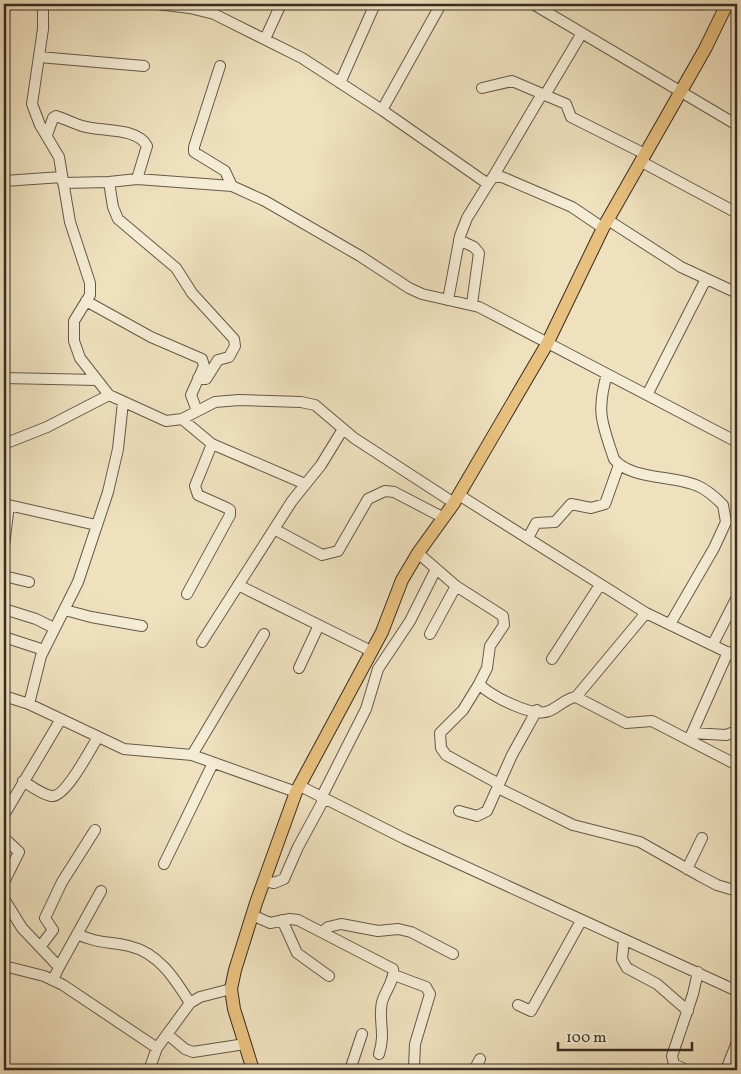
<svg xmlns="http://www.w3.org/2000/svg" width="741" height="1074" viewBox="0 0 741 1074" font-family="Vollkorn,serif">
	<rect width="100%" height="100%" fill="#efe1be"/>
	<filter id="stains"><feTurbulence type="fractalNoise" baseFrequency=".004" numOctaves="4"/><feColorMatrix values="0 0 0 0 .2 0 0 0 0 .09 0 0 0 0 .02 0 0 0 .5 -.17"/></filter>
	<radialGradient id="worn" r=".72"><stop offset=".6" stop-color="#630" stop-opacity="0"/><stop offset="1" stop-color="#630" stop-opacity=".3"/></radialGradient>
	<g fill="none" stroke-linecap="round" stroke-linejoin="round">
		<g stroke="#655949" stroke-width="12">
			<path id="minor" d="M43 4V29L32 104 40 125 59 157 70 222 90 283V295L74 321V341L80 358 109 395
				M157 4 190 8 214 14 302 58 382 110 488 184 493 177H502L572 207 603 228
				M533 4 737 125
				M265 39 281 4
				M39 57 144 66
				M220 66 194 147V152L225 171 232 186
				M340 83 375 4
				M482 88 512 81 566 104 571 117 645 154
				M545 95 582 33
				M382 110 441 4
				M47 135 53 118 56 116C65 119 73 123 82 126 101 132 137 127 147 146L137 179
				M640 161 737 213
				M493 177 542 94
				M4 181 62 177
				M109 182 113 207 118 219 176 268 192 293 234 339 235 346 229 357 218 360 206 379 198 378
				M63 183 109 182 137 179 232 186 265 201 360 256 409 288 422 294 479 307 737 442
				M608 220 681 267 737 293
				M459 240 474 247 479 253 472 304
				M448 300 460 236 467 218 488 184
				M86 301 151 337 202 359 204 366 191 395 197 411
				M607 374C596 412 602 423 614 459 630 480 675 475 698 486 708 490 716 498 723 505L726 522 714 548 670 624
				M4 378 97 380
				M647 395 706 279
				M182 419 212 444 305 484
				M4 444 47 427 109 395 166 421 182 419 215 402 239 400 301 402 315 405 354 438 454 503
				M459 495 646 613 737 657
				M4 504 96 525
				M274 529 322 555 338 551 368 499 385 491 394 492 444 518
				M528 538 536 523 555 522 571 504 591 508 605 504 619 465
				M4 546 9 505
				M418 553 456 586 503 616 504 625 490 646 487 668 479 684C491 696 533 718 549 711 559 707 566 698 576 697L626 723 652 721 737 765
				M4 576 29 582
				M238 585 371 651
				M187 594 230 515V510L227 508 198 495 195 486 212 444
				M4 609 36 619 54 628
				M65 610 91 617 142 626
				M430 634 456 586
				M4 637 44 650
				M202 642 292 501 321 465 343 429
				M713 644 737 597
				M552 659 600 585
				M299 668 319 625
				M479 684 463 710 440 733 441 748 446 755 499 784
				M4 696 29 704 124 749 192 755 296 792
				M576 697 646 613
				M29 704 41 656 78 582 108 492 118 449 123 402
				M692 733 726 735 737 731
				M689 740 728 652
				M192 755 264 634
				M23 781C31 786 41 794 51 796 65 799 91 748 98 737
				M300 786 405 839 737 991
				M498 788 573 825 640 842 700 876 717 885 737 891
				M321 798 366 709 378 669 410 621 436 569
				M459 811 477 816 487 811 512 755 537 710
				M4 815 61 719
				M4 838 19 852 4 882
				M164 864 213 763
				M687 869 702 838
				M264 881 274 883 284 879 298 847 324 799
				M4 899 22 928 59 967 53 980
				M252 915 270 923 290 919 298 920 393 969C395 980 385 991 382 1002 378 1020 386 1033 379 1054
				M282 920 297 953 329 976
				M322 932 328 927 341 924 378 931 398 929 411 932 453 954
				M77 934C99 944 108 941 129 946 159 953 175 979 190 1003
				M624 940 622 959 627 968 657 984 688 1011
				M40 947 53 930 45 918 62 882 95 830
				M4 966 44 976 63 985 157 1048 190 1003 200 997 231 989
				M59 967 101 891
				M394 975 426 987 430 994 415 1044 414 1067 417 1070
				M518 1005 531 1011 581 921
				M167 1034 185 1049 193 1052 245 1044
				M149 1070 157 1048
				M350 1070 362 1034
				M474 1070 480 1059
				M686 1070 674 1064 672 1056 693 994 698 972
				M726 1070 737 1042"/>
		</g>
		<g stroke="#372c22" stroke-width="14">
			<path id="major" d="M253 1070 234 1009 231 989 235 970 256 903 296 792 382 632 402 580 418 553 454 503 547 344 603 228 705 49 727 4"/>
		</g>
		<use href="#minor" stroke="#f5ecd5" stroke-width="10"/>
		<use href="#major" stroke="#e8c07f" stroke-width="12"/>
	</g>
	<rect width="741" height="1074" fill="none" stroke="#efe1be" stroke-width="20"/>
	<rect x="5" y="5" width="731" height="1064" fill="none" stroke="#372c22" stroke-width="2.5"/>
	<rect x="10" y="10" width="721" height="1054" fill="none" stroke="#372c22"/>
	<path d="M558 1042v8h134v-8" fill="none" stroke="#372c22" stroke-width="2.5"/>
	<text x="566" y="1042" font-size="15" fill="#372c22" stroke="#f5ecd5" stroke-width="4" paint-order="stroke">100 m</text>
	<rect width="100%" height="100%" filter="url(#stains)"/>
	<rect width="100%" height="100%" fill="url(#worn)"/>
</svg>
